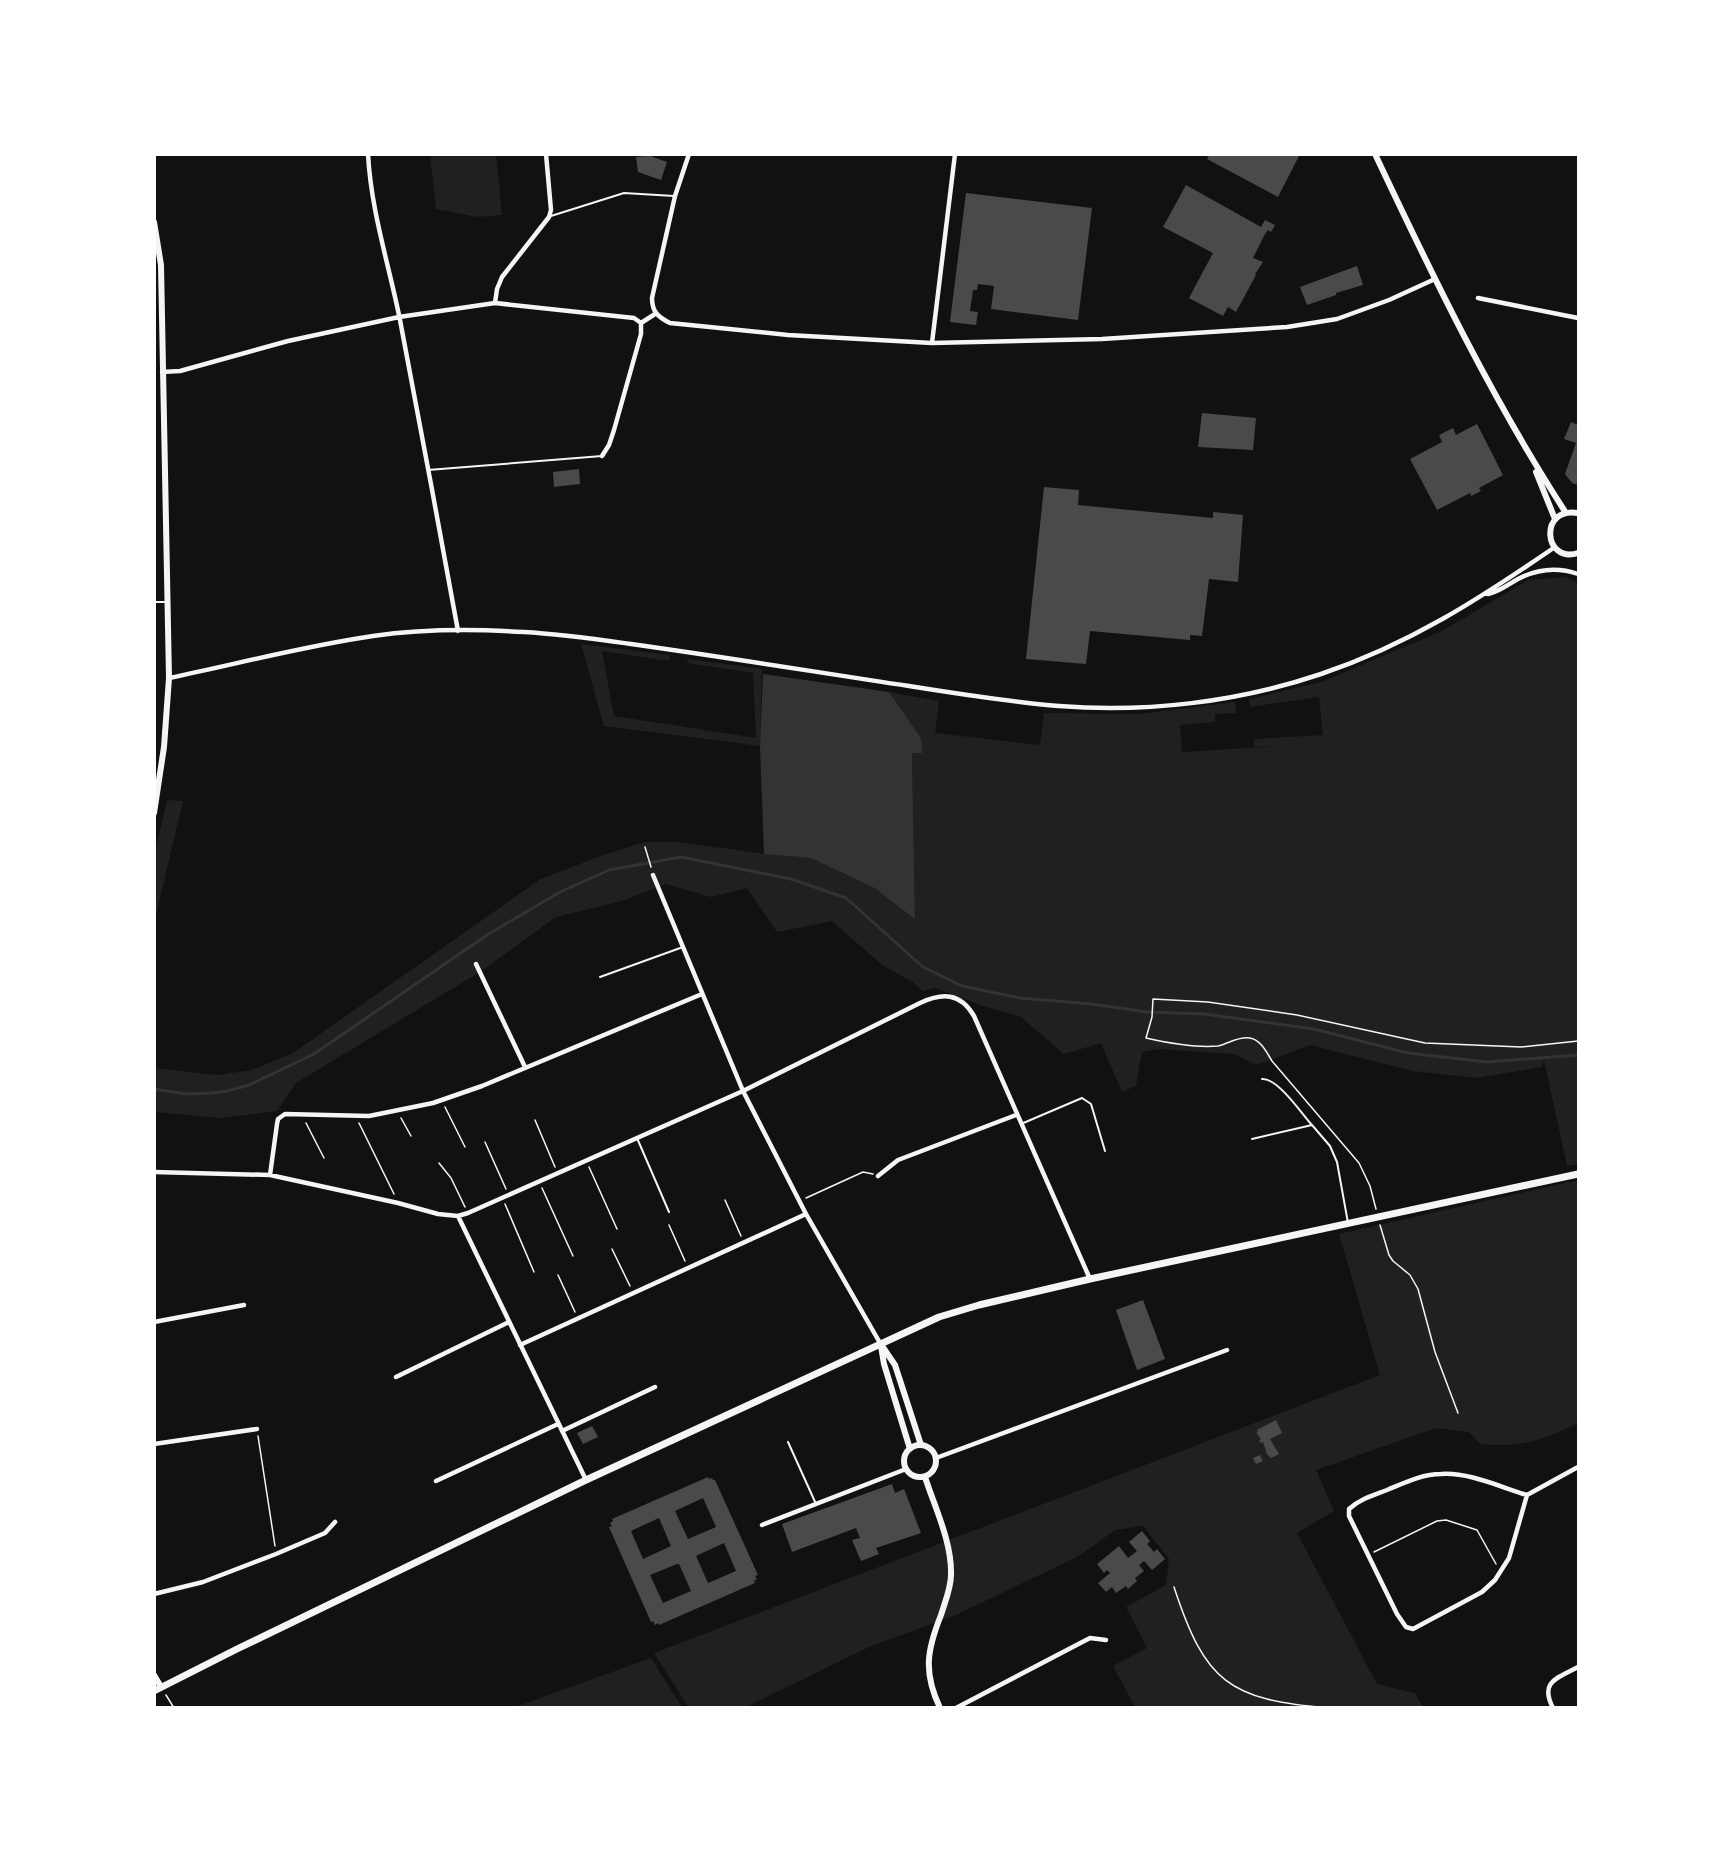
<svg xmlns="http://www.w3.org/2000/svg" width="1733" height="1862" viewBox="0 0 1733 1862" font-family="'Exo 2',sans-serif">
	<rect width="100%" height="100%" fill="#111"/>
	<path fill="#202020" d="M430 155H496L502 215 477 217 436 209Z
		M1565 577 1578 583V1164L1567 1166 1544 1060 1542 1067 1476 1078 1413 1071 1310 1045 1257 1065 1234 1054 1159 1049 1142 1052 1136 1086 1122 1092 1101 1043 1064 1054 1021 1017 986 1007 935 988 923 991 911 981 882 965 832 921 777 932 747 888 711 897 666 884 622 901 556 917 480 972 296 1083 277 1111 221 1118 155 1112 154 1068 217 1075 252 1070 293 1053 539 880 595 858 644 842H679L766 854 811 858 876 889 915 918 912 753 921 738 889 692 939 701 935 733 1040 745 1044 713 1139 714 1235 702 1236 713 1215 714V722L1180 725 1182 752 1282 746 1254 747V739L1323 735 1319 697 1250 707 1249 699 1321 682 1442 631 1528 580Z
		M581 644 670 655 669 661 602 651 614 716 756 738 753 673 687 663 688 659 762 669 760 746 604 726Z
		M167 800 183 801 155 919V853Z
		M1578 1180V1423C1541 1441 1522 1448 1480 1444L1469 1432 1436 1428 1316 1470 1334 1511 1297 1533 1377 1684 1415 1693 1423 1707H1135L1113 1666 1147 1648 1126 1607 1166 1585 1169 1559 1143 1526 1115 1530 1079 1556 958 1614 869 1647 746 1707H688L654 1653 1380 1375 1339 1234Z
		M651 1658 682 1707H515Z"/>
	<path fill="#333" d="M763 674 889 692 921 738 922 753H912L915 919 876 889 811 858 764 854 760 746Z"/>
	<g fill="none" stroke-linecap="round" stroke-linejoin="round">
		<path stroke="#333" stroke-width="3" d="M154 1089 186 1094 211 1093 227 1091 249 1085 314 1054 487 935 560 892 609 870 681 857 791 879 846 898 923 967 962 986 1020 998 1091 1004 1147 1012 1204 1014 1314 1029 1408 1053 1487 1062 1578 1055"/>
	</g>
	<path fill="#4a4a4a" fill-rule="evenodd" d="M1210 154H1300L1278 197 1207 159Z
		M650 156 667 162 661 180 638 172 636 157Z
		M1186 185 1261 227 1265 220 1275 225 1271 232 1268 230 1265 234 1253 258 1263 262 1255 274 1256 275 1236 312 1228 307 1223 316 1189 298 1213 253 1163 227Z
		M966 193 1092 208 1078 320 991 309 994 286 978 284 977 290H973L970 311 978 312 976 325 950 322Z
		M1357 266 1363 285 1336 293V295L1307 305 1300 287Z
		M1202 413 1256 418 1253 450 1198 447Z
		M1571 422 1578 425V485L1572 483 1565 474 1576 443 1564 439Z
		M1477 424 1503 475 1479 488 1481 491 1471 496 1470 493 1437 510 1410 459 1442 442 1439 435 1453 428 1456 435Z
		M579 469 580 484 554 487 553 472Z
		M1044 487 1079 490 1078 505 1213 518V512L1243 515 1238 582 1209 579 1202 636 1190 635V640L1090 631 1086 664 1026 659Z
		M1143 1300 1165 1359 1137 1370 1116 1310Z
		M1276 1420 1282 1433 1270 1439 1279 1454 1271 1458 1267 1454 1263 1442 1261 1443 1259 1441 1261 1439 1256 1433 1258 1432 1257 1430Z
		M592 1426 598 1437 583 1444 577 1433Z
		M1260 1455 1263 1461 1256 1464 1253 1458Z
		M708 1477 709 1479 712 1478 713 1480H715L758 1575 755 1576 757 1579 754 1581 755 1583 659 1625 658 1623 655 1625 653 1621 651 1622 609 1527 612 1526 610 1523 613 1521 612 1519ZM703 1498 716 1527 688 1539 675 1511ZM659 1518 671 1546 643 1559 631 1531ZM724 1543 736 1571 708 1583 696 1556ZM677 1564H679L691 1591 663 1603 650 1575Z
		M892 1484 895 1493 904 1489 921 1533 876 1548 879 1554 861 1561 852 1540 860 1538 856 1528 792 1552 782 1524Z
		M1142 1531 1150 1541 1147 1544 1154 1552 1157 1549 1165 1559 1152 1570 1144 1561 1139 1565 1144 1571 1135 1578 1137 1581 1128 1589 1126 1586 1116 1593 1112 1587 1106 1592 1098 1583 1110 1573 1107 1570 1104 1573 1097 1564 1119 1546 1128 1558 1137 1551 1129 1542Z"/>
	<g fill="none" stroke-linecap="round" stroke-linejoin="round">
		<path stroke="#f5f5f5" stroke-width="1.5" d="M645 847 651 867
			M445 1107 465 1147
			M401 1118 411 1136
			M535 1120 555 1167
			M306 1123 324 1158
			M359 1123 394 1194
			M485 1142 506 1189
			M439 1163 451 1178 465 1207
			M589 1167 617 1229
			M542 1188 573 1256
			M806 1198 863 1172 873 1174
			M725 1200 741 1236
			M505 1204 534 1272
			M1376 1209 1370 1186 1359 1163 1272 1061C1267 1053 1261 1040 1250 1038 1238 1036 1228 1044 1218 1046 1195 1048 1168 1043 1146 1038L1152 1017 1153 999 1208 1002 1297 1015 1425 1043 1521 1047 1578 1041
			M669 1225 685 1261
			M1380 1225 1389 1255 1393 1261 1410 1275 1418 1289 1435 1352 1458 1413
			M612 1249 630 1286
			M558 1275 575 1312
			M258 1436 275 1546
			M1374 1552 1437 1521 1446 1520 1477 1530 1496 1564
			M1174 1587C1205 1682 1229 1700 1329 1708
			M166 1695 174 1708"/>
		<path stroke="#f5f5f5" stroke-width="2" d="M551 216 624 193 674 196
			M428 470 602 456
			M154 602H167
			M600 977 683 947
			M1262 1079C1278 1078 1301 1113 1312 1125
			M1021 1124 1082 1098 1091 1104 1105 1151
			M637 1138 669 1212
			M1252 1139 1312 1125 1330 1146 1337 1162 1348 1223
			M788 1442 816 1504"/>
		<path stroke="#f5f5f5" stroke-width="4.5" d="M368 154C371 211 389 265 400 320 420 424 439 527 458 631
			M689 154 675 196 652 298C652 312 658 317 670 323L788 335 932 343 1102 339 1287 327 1337 319 1389 300 1435 279
			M1478 298 1578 318
			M495 303 497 289 502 277 549 217 551 210 546 154
			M641 323 655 314
			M932 343 955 154
			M162 372 180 371 288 341 399 317 495 303 634 318 641 323
			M602 456 609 445 614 430 641 334V323
			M1488 594C1499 592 1507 585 1518 579 1537 569 1558 567 1578 574
			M169 678C237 664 304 646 373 636 422 629 475 629 524 632 560 634 595 639 631 644 724 657 816 672 909 686 959 694 1009 702 1059 706 1146 713 1238 702 1321 674 1410 644 1479 599 1555 547
			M653 875 743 1091 806 1214 880 1343
			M476 964 525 1067
			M154 1172 270 1175 398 1203 438 1214 458 1216 586 1480
			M270 1175 277 1124 278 1119 285 1114 369 1116 433 1103 482 1086 702 994
			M878 1176 898 1160 1016 1115
			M458 1216 468 1213 743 1091 920 1003C942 993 960 992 974 1016L1090 1279
			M154 1322 244 1305
			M520 1345 806 1214
			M396 1377 509 1322
			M562 1431 655 1387
			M154 1444 257 1429
			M936 1458 1227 1350
			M436 1481 558 1424
			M1527 1495 1509 1558 1495 1580 1482 1592 1413 1629 1406 1627 1397 1614 1349 1516V1509C1360 1499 1374 1495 1387 1490 1404 1483 1422 1474 1441 1474 1469 1472 1500 1487 1527 1495L1578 1467
			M762 1525 906 1469
			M154 1594 203 1582 276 1554 325 1533 335 1522
			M956 1708 1090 1638 1106 1640
			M1553 1708C1539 1681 1558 1678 1578 1667"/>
		<path stroke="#f5f5f5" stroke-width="6" d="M1375 154C1433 277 1492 399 1566 513
			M154 222 161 265 169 678 164 747 154 813
			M1536 472 1555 519
			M1578 513C1539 506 1543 564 1578 553
			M880 1343 895 1365 921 1445
			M881 1346 884 1364 910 1449
			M904 1461a16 16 0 1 1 32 0a16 16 0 1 1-32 0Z
			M925 1477C935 1508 952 1542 951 1575 951 1588 945 1602 941 1615 927 1650 923 1672 940 1708
			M154 1675 161 1687"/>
		<path stroke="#f5f5f5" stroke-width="7" d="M154 1691 237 1649 586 1480 939 1317 979 1305 1090 1279 1578 1174"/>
	</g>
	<rect width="1733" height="1862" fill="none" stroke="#ffffff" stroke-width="312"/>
</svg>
